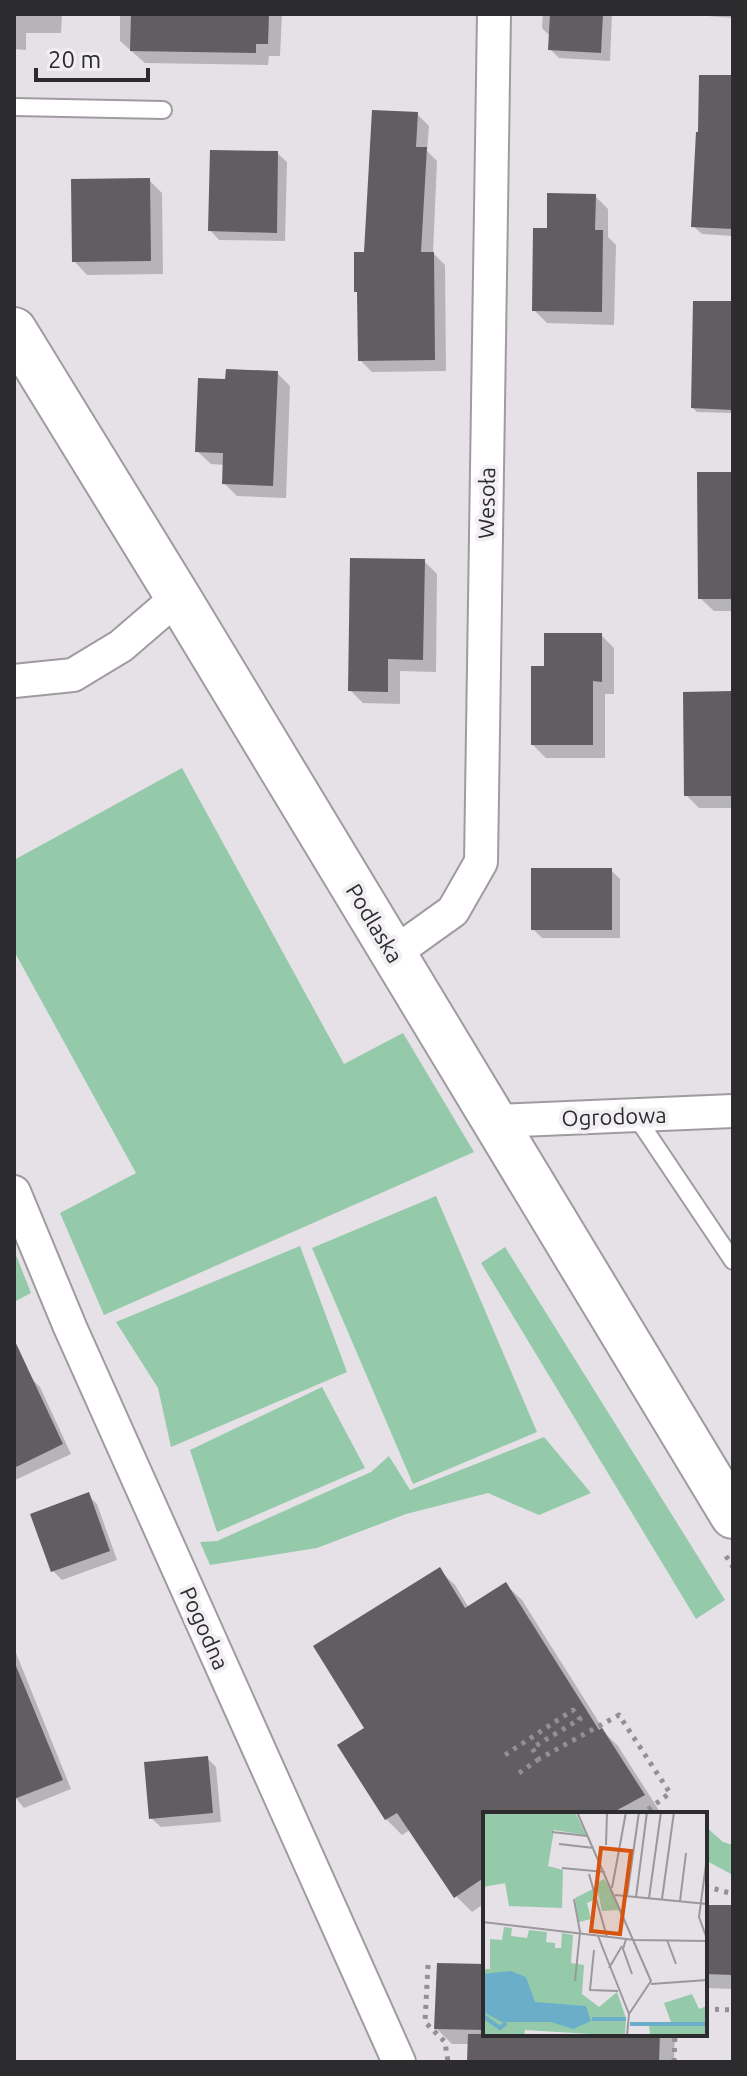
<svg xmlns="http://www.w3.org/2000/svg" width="747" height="2076" viewBox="0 0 747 2076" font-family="Ubuntu,sans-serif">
	<rect width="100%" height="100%" fill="#e5e1e6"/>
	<path fill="#94caaa" d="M182 768 344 1064 403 1033 474 1152 104 1315 60 1213 136 1173 14 951V860Z
		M436 1196 537 1432 413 1484 312 1248Z
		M300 1246 347 1372 171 1447 158 1388 116 1322Z
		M505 1247 725 1600 696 1619 481 1263Z
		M14 1250 31 1293 14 1302Z
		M322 1387 365 1468 217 1532 190 1450Z
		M544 1437 591 1493 539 1515 488 1493 406 1514 317 1548 210 1565 200 1542 217 1541 371 1472 389 1456 410 1490Z
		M705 1826 723 1842 733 1845V1875L705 1860Z"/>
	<path fill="#0003" d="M14 14H62L61 33H26V50L14 49Z
		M120 14H282L280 56H269L268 65 145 63 120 41Z
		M543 14H612L610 61 559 58 550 49 551 37 542 28Z
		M705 14H733V18L708 16Z
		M733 77V236L702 234 693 226Z
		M417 114 429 126 427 151 437 161 433 253 445 265 446 371 372 372 360 360 359 295 356 291 366 254Z
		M277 153 287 162 285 241 219 240 210 230Z
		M149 180 162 193 163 274 87 275 74 261Z
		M595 196 608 209V237L616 245 614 325 547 323 534 310 549 230Z
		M733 303V413L697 412 693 408Z
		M277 373 290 386 286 498 237 496 224 483 225 465 211 464 197 451 227 381Z
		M733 474V611H714L700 598Z
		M424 561 437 574 436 672 400 671V704L363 703 350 690Z
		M601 635 614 648V694H605V758H546L533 745 546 667Z
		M733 693V808H699L686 795Z
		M611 870 620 879V938H542L533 929Z
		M30 1377 40 1387 71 1454 15 1480 14 1385Z
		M88 1495 97 1504 117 1560 62 1580 53 1571Z
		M439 1570 455 1585 469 1608 506 1585 522 1600 607 1735 618 1746 660 1812 655 1814H485V1903L472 1912 456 1896 411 1829 402 1835 386 1819 367 1728Z
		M14 1648 71 1789 24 1808 14 1796Z
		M207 1758 216 1767 221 1822 161 1827 151 1818Z
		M705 1907H733V1989L705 1988Z
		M485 1966V2034H675L674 2062H469L470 2044H452L436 2028Z"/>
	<path fill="#615d61" d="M131 14H269L268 44H256V53L130 51Z
		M550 14H603L601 53 548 50Z
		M699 75H733V229L691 227 696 132H698Z
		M372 110 418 112 416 147H427L421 252H434L435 360 358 361 357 292H354V252H364Z
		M210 150 278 151 277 233 208 231Z
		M150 178 151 261 72 262 71 179Z
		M547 193 596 194 595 230H603L602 312 532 311 533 228H547Z
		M693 301H733V410L691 408Z
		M226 369 278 371 273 486 222 484 223 453 195 452 198 378 225 379Z
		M697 472H733V599H698Z
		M350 558 425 559 423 660 388 659V692L348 691Z
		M544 633H602V682L593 681V745H531V666H544Z
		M733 691V796H684L683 692Z
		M531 868H612V930H531Z
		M14 1339 63 1444 14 1468Z
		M89 1492 110 1551 51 1572 30 1514Z
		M440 1567 465 1608 506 1582 599 1730 602 1728 645 1795 610 1814H485V1877L454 1898 397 1813 385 1820 337 1745 364 1728 313 1646Z
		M14 1661 63 1780 14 1799Z
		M208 1756 213 1813 149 1819 144 1762Z
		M705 1905H733V1975L705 1974Z
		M437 1963 485 1964V2030L434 2029Z
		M468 2034H660L659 2062H467Z"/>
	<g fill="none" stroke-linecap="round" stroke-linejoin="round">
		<g stroke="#9f9ba0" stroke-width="20">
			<path id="lane" d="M14 107 163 110
				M635 1115 733 1261"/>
		</g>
		<g stroke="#9f9ba0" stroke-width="36">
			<path id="street" d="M14 681 73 675 121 646 178 597
				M393 954 453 911 481 862 494 14
				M496 1121 733 1111
				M14 1192 70 1327 399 2062"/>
		</g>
		<g stroke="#9f9ba0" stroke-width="48">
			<path id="secondary" d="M14 330 178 597 733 1516"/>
		</g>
		<path stroke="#929093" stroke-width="5" stroke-dasharray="4 6" stroke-linecap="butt" d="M726 1556 733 1567
			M505 1755 573 1710 580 1719 532 1748 539 1759 619 1715 670 1793 645 1812 646 1814
			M519 1773 539 1759
			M705 1886 733 1894
			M428 1965 425 2022 445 2042 448 2062
			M705 2009 733 2010
			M674 2062 675 2034"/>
		<use href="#lane" stroke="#fff" stroke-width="16"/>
		<use href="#street" stroke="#fff" stroke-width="32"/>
		<use href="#secondary" stroke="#fff" stroke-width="44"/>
	</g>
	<g text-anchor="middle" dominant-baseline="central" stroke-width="8" stroke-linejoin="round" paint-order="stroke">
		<g font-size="22" fill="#2c2b2d" stroke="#f2eff3">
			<text transform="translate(486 503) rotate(-89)">Wesoła</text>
			<text transform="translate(375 923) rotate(59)">Podlaska</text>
			<text transform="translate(614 1116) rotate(-2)">Ogrodowa</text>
			<text transform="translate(205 1628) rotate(66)">Pogodna</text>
		</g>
	</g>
	<g transform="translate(483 1812)">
		<rect width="224" height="224" fill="#e5e1e6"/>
		<path d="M0 0H92L103 23 71 18 65 54 80 58 79 96 26 94 22 71 0 75ZM121 67 129 79 138 104 135 98 119 99 113 71ZM110 77 113 87 104 91 108 107 96 110 92 86ZM21 115 29 116 28 124 44 126 46 118 64 120 63 130 72 131V136H78L79 121 90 123 88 151 101 153 99 182 116 195 134 180 143 206 142 224 42 218 41 224H0V157H7V127L19 128ZM209 182 216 197 224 194V224L167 223 166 213 188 210 181 191Z" fill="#94caaa"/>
		<path d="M28 159 43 165 52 190 103 194 108 209 90 217 68 210H19L0 200V162Z" fill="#6baec9"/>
		<path fill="none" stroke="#6baec9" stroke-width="4" d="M0 204 17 216 23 211M109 207H143M147 212H224"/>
		<path fill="none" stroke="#9b989c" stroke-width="2" d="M94 0 168 169 146 202 144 224M69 20 105 24M76 32 111 36M123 33 124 0M224 45 216 105 224 127M79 56 122 60M106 62 124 125M129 76 143 0M132 83 224 92M144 84 156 0M153 85 164 0M166 86 178 0M91 87 97 120 92 169M179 87 191 0M197 89 203 41M0 110 152 128 224 129M115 124 146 202M143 127 140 137 149 162M184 128 193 152M111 138 107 178 135 179M126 156 139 134M168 172 224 168"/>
		<path fill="#d5540f" fill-opacity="0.15" stroke="#d5540f" stroke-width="4" d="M118 36 148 39 137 122 108 119Z"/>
		<rect width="224" height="224" fill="none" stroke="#2c2b2d" stroke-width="4"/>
	</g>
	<rect width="747" height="2076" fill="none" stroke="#2c2b2d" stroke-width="32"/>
	<path d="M36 68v12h112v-12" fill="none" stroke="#2c2b2d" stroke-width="4"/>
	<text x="48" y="68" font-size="24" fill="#2c2b2d" stroke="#f2eff3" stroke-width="6" paint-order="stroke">20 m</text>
</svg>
